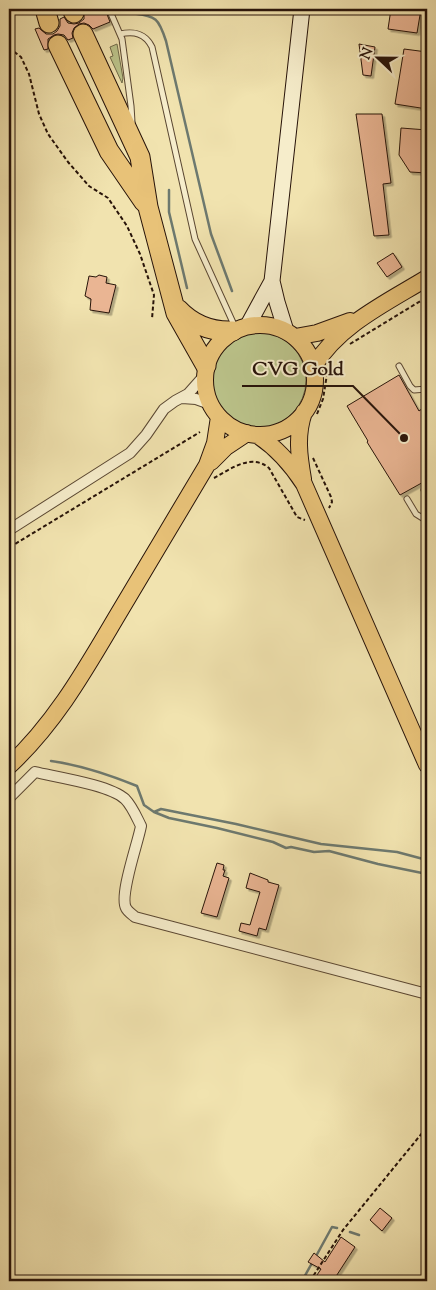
<svg xmlns="http://www.w3.org/2000/svg" width="436" height="1290" viewBox="0 0 436 1290" font-family="'Sorts Mill Goudy',serif">
	<defs>
		<filter id="shadow"><feDropShadow dx="2.5" dy="2.5" stdDeviation="0" flood-color="#0004"/></filter>
	</defs>
	<rect width="100%" height="100%" fill="#f1e3af"/>
	<filter id="stains"><feTurbulence type="fractalNoise" baseFrequency=".004" numOctaves="4"/><feColorMatrix values="0 0 0 0 .2 0 0 0 0 .09 0 0 0 0 .02 0 0 0 .5 -.17"/></filter>
	<radialGradient id="worn" r=".72"><stop offset=".6" stop-color="#630" stop-opacity="0"/><stop offset="1" stop-color="#630" stop-opacity=".3"/></radialGradient>
	<path fill="#bbc38a" stroke="#716b4a" d="M117 44 123 78 122 83 110 57 113 56 110 47Z
		M210 380a48 48 0 1 1 96 0a48 48 0 1 1-96 0Z"/>
	<g fill="none" stroke-linecap="round" stroke-linejoin="round">
		<path stroke="#6d796f" stroke-width="2.5" d="M129 9 131 13C156 17 158 16 166 41L211 234 232 291
			M169 190V212L187 288
			M51 761C80 765 110 775 137 786L144 805 154 812 161 809 236 824 321 844 397 852 427 860
			M154 812 169 818 217 828 273 842 286 848 291 847 314 852 329 851 378 864 427 874
			M350 1232 359 1235
			M315 1258 332 1227 337 1228
			M302 1281 312 1263"/>
	</g>
	<path fill="#eab593" stroke="#271309" filter="url(#shadow)" d="M84 9H105L110 22 93 29 89 25 84 23 79 24 74 28 72 33 73 38 68 40 64 35 58 34 54 35 48 39V49L44 50 35 29 39 28 46 34H53L57 31 60 26V19L64 17 68 23 74 24 79 23 84 19Z
		M391 9H421L417 33 388 29Z
		M359 44 375 47 371 76 363 75Z
		M404 49 427 52V109L395 104Z
		M356 114H382L391 183 383 184 389 235 374 236Z
		M401 128 427 130V173L410 172 399 155Z
		M393 253 402 267 387 277 377 263Z
		M99 275 107 277 106 283 116 285 109 313 90 310 91 299 85 296 89 276 96 277Z
		M399 375 419 411 423 408 427 416V480L400 495 367 442 368 441 347 406Z
		M217 863 224 865 223 870H225L223 876 229 878 217 917 201 913Z
		M250 873 268 880V882L279 885 266 930 259 928 257 936 239 931 241 923 250 925 260 892 246 888Z
		M380 1208 392 1218 382 1231 370 1220Z
		M341 1237 355 1247 333 1281H313L321 1269 308 1262 314 1253 325 1262Z"/>
	<g fill="none" stroke-linecap="round" stroke-linejoin="round">
		<g stroke="#5a4732" stroke-width="7">
			<path id="service" d="M109 9 122 39 131 106 132 122
				M120 34C134 31 145 33 152 47L195 239 235 327
				M399 366 410 386 414 390 427 389
				M424 490 427 488
				M407 499 416 514 424 519 427 518"/>
		</g>
		<g stroke="#5a4732" stroke-width="12">
			<path id="minor" d="M182 398 196 399 210 404
				M9 530 130 453 146 435 164 409 175 401 188 394 204 376
				M9 798 35 772C56 777 110 785 125 799 132 806 136 816 141 826 138 843 119 895 126 908 128 912 132 914 135 917L427 994"/>
		</g>
		<g stroke="#271309" stroke-width="17">
			<path id="secondary" d="M248 325 272 281
				M286 331 277 302 272 281 302 9"/>
		</g>
		<g stroke="#271309" stroke-width="18">
			<path id="primary" d="M205 380a55 55 0 1 1 110 0a55 55 0 1 1-110 0Z
				M295 337 317 333 350 321
				M314 366C339 325 386 303 427 278
				M257 435C277 448 291 464 304 484L427 765
				M211 462 226 447 247 433
				M303 479C299 456 296 435 304 412
				M9 766C56 722 85 670 117 616 147 566 177 515 207 465L215 443 219 417"/>
		</g>
		<g stroke="#271309" stroke-width="21">
			<path id="motorway" d="M45 9 49 23
				M72 9 74 13
				M83 34 140 157 148 207 176 313 206 366
				M58 45 109 151 144 202
				M178 309C193 325 211 332 233 331"/>
		</g>
		<path stroke="#271309" stroke-width="2" stroke-dasharray="4 2.5" stroke-linecap="butt" d="M9 48 21 57 29 74 39 114 48 134 68 162 89 186 108 198 127 226 140 254 154 295 152 319
			M350 344 427 297
			M317 414 323 399 328 368
			M313 458 331 497 332 502 329 508
			M214 478C231 469 251 453 269 468L297 517 305 520
			M9 545 15 544 200 432
			M310 1281 343 1230 427 1127"/>
		<use href="#service" stroke="#f6edcb" stroke-width="5"/>
		<use href="#minor" stroke="#f6edcb" stroke-width="10"/>
		<use href="#secondary" stroke="#f6edcb" stroke-width="15"/>
		<use href="#primary" stroke="#e8c278" stroke-width="16"/>
		<use href="#motorway" stroke="#e8c278" stroke-width="19"/>
	</g>
	<path fill="none" stroke="#271309" stroke-width="2" d="M404 438L353 386H242"/>
	<circle fill="#271309" stroke="#f6edcb" stroke-width="2" cx="404" cy="438" r="5"/>
	<g font-size="19" text-anchor="middle" font-weight="bold" fill="#271309" stroke="#f6edcb" stroke-width="4" stroke-linejoin="round" paint-order="stroke">
		<text x="298" y="375">CVG Gold</text>
	</g>
	<rect width="436" height="1290" fill="none" stroke="#f1e3af" stroke-width="30"/>
	<rect x="10" y="10" width="416" height="1270" fill="none" stroke="#271309" stroke-width="2.5"/>
	<rect x="15" y="15" width="406" height="1260" fill="none" stroke="#271309"/>
	<g transform="translate(378 58) rotate(292)" stroke="#f6edcb" stroke-width="4" paint-order="stroke">
	<path d="M0-4L9 19L0 12L-9 19Z" fill="#271309"/>
	<text y="-8" font-size="14" font-weight="bold" text-anchor="middle" fill="#271309">N</text>
	</g>
	<rect width="100%" height="100%" filter="url(#stains)"/>
	<rect width="100%" height="100%" fill="url(#worn)"/>
</svg>
